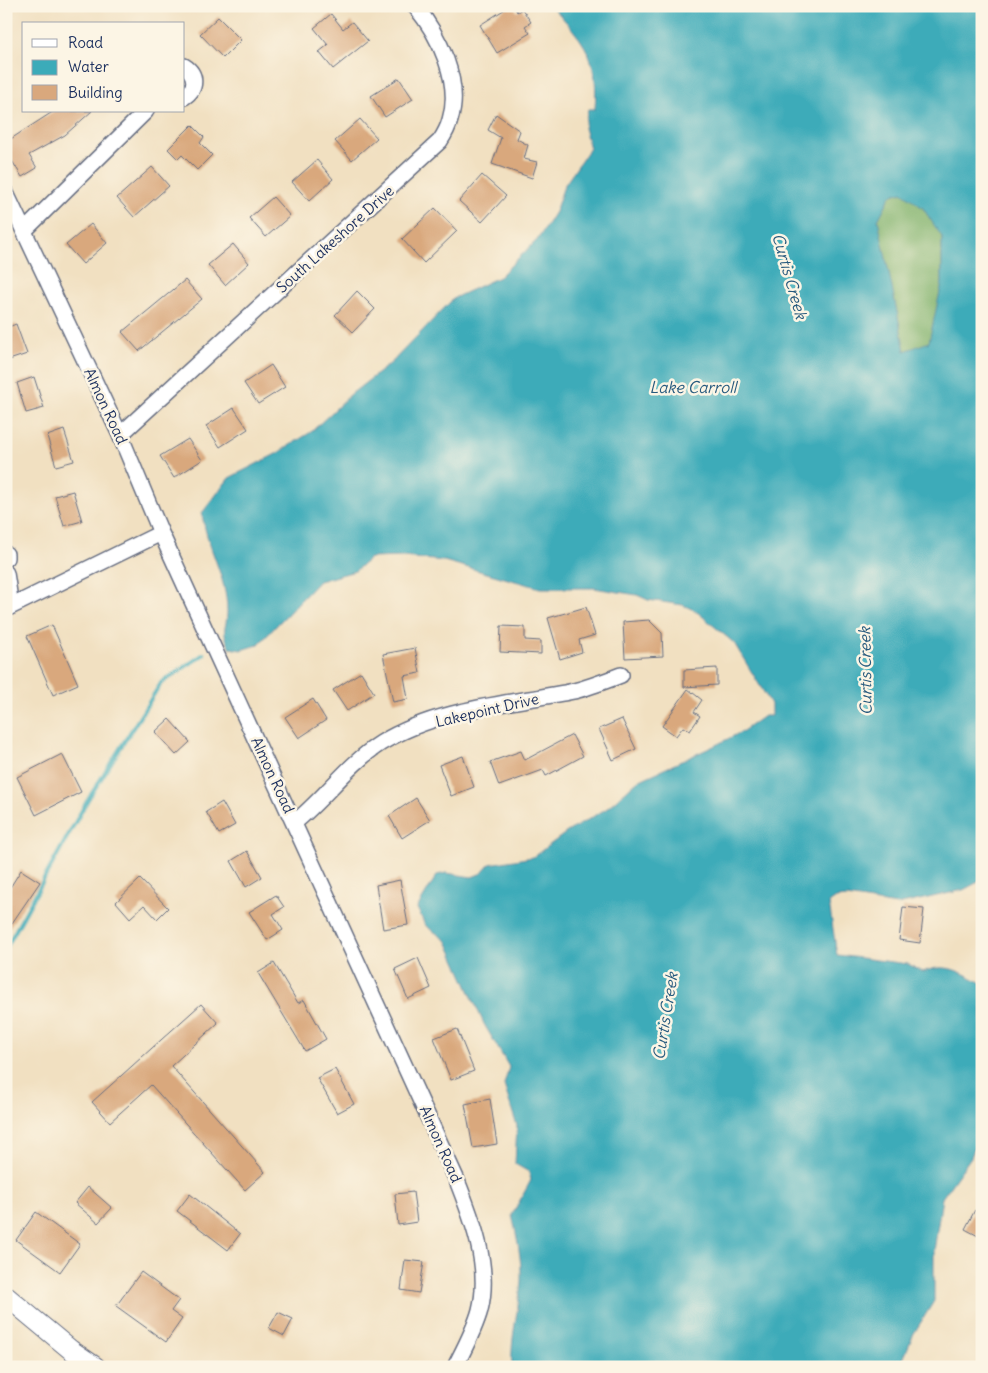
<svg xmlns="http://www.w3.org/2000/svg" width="988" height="1373" viewBox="0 0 988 1373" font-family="Delius,sans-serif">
	<rect width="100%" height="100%" fill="#fcf5e5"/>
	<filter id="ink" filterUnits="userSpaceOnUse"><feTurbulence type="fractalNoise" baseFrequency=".02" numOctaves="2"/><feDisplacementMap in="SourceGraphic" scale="10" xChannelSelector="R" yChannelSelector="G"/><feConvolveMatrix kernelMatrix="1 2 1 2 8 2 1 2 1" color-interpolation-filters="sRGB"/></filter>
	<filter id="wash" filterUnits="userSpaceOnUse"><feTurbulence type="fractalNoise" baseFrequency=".0096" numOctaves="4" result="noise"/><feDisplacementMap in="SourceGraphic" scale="20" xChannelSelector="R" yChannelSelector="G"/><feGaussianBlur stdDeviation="1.12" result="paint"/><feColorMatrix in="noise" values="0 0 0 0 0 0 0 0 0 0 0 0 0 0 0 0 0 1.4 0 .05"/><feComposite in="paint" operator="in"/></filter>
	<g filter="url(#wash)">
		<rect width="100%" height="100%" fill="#f1e0c1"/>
		<path fill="#82b36d" stroke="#4e7166" d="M903 192 923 208 942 236V283L929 343 905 351 878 220 891 195Z"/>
		<path fill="#3cabb9" stroke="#2c6d8c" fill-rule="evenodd" d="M552 6H982V880L963 890 897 905 847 897 836 898 829 903 837 955 908 964 923 972C947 962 960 972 982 983V1127L971 1157 942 1198 934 1251V1301L913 1335 900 1367H512C510 1338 519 1310 521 1281 522 1259 517 1237 512 1215L531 1180 529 1172 515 1164 517 1126 504 1085 509 1067 484 1024 447 941 425 925 417 908 437 875 446 873 472 877 482 873 490 864 533 857 567 832 606 809 636 782 714 746 743 731 764 716H771V704L734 643 696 611 683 605 648 600 637 595 594 588H540L444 561 403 557 370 558 355 571 319 581 258 645 241 650 230 648C220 627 227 631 227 611 227 577 206 546 202 513L229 478 276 454 311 432 351 394 391 363 454 298 499 277 538 239 555 212 564 186 590 148 584 128 588 109H595C599 57 585 43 552 6ZM902 192 923 208 942 237V283L929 342 905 351 878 220 891 195Z"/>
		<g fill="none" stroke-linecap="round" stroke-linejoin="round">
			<path stroke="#3cabb9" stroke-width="4" d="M6 948 87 801 161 683 204 654"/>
		</g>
		<g id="blocks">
			<path fill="#d9a87d" d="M510 6H514L517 12 522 9 531 22 525 26 530 33 497 53 480 25Z
				M331 14 343 29 352 22 368 41 333 69 319 52 328 45 314 28Z
				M218 17 241 40 223 58 200 34Z
				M399 78 413 99 385 117 371 96Z
				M54 111H92L65 135 29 155 37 168 22 177 6 151V142Z
				M496 114 520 131 517 139 528 145 524 159 537 162 532 178 492 164 501 138 488 130Z
				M360 119 377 138 352 160 335 141Z
				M192 125 204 137 200 143 212 155 197 170 182 155 178 159 168 149Z
				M317 160 333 179 309 201 292 182Z
				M152 167 169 186 134 217 117 198Z
				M482 175 506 196 482 222 459 201Z
				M273 197 290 216 266 237 249 218Z
				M435 208 457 231 424 263 402 239Z
				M91 224 107 243 83 264 66 245Z
				M233 244 249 263 225 285 208 265Z
				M185 280 202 299 139 351 122 332Z
				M357 291 375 309 353 332 335 315Z
				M16 324 27 354 6 361V328Z
				M271 365 285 387 258 404 244 383Z
				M34 377 44 408 26 413 17 383Z
				M234 408 248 429 220 447 206 426Z
				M64 430 74 461 56 466 47 436Z
				M188 439 202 460 174 478 160 456Z
				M73 491 82 521 64 526 55 496Z
				M586 607 595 635 579 640 582 652 560 659 548 618Z
				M649 620 662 633 663 656 625 658 623 622Z
				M52 625 78 684 53 695 27 636Z
				M501 626 525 627V640L541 641V654L500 652Z
				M415 648 420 673 404 676 408 699 393 702 383 654Z
				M717 668V685L684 687V670Z
				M361 672 374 693 347 711 333 690Z
				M688 689 702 700 694 712 700 716 690 731 683 727 676 736 662 726Z
				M313 699 326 720 299 738 285 717Z
				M169 719 190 742 176 755 155 732Z
				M622 719 636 749 613 760 599 729Z
				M572 735 583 756 546 776 543 770 499 786 490 762 521 751 525 760Z
				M62 754 81 792 36 815 17 777Z
				M463 756 474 787 451 796 439 765Z
				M416 798 430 820 402 838 389 816Z
				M222 802 235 825 219 834 206 812Z
				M247 851 262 877 246 887 231 861Z
				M21 870 40 882 6 932V894Z
				M140 879 168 908 157 919 144 905 130 918 116 902Z
				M400 880 408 925 383 929 376 885Z
				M276 895 284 907 273 914 283 930 267 940 249 912Z
				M903 907 924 909 920 943 899 940Z
				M418 958 431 988 408 999 395 969Z
				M274 963 298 1003 304 1000 326 1039 305 1051 258 973Z
				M201 1004 218 1023 171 1066 265 1172 245 1190 151 1085 110 1122 92 1102Z
				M457 1029 474 1071 451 1080 434 1038Z
				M335 1069 354 1104 337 1113 317 1078Z
				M490 1099 497 1144 473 1148 465 1104Z
				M88 1187 112 1208 98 1223 75 1203Z
				M413 1192 417 1222 398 1225 395 1194Z
				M190 1194 240 1234 228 1250 177 1211Z
				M975 1210 982 1213V1238L965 1229Z
				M36 1212 80 1244 60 1272 16 1240Z
				M405 1260 424 1262 419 1293 401 1290Z
				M141 1272 179 1300 171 1311 182 1319 166 1342 116 1306Z
				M278 1312 293 1319 284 1336 269 1328Z"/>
		</g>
	</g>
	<g filter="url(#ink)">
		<use href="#blocks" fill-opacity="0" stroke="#666d81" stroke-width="1"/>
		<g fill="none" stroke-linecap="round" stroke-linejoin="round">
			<g stroke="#666d81" stroke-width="18">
				<path id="minor" d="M184 66C197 74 197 89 184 97
					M6 193 120 435 161 533 456 1178C472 1218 491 1266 480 1310 475 1329 464 1349 455 1367
					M24 231 146 111
					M120 435 440 141C444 135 448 128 450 120 462 82 439 35 415 6
					M6 554V558
					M6 573 11 606
					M6 609 161 533
					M295 822C325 798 348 764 381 743 438 708 510 704 574 691 590 687 605 681 621 675"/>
			</g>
			<g stroke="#666d81" stroke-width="21">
				<path id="major" d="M6 1296 71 1350 96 1367"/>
			</g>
			<use href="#minor" stroke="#fff" stroke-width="15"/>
			<use href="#major" stroke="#fff" stroke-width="19"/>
		</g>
	</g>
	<g text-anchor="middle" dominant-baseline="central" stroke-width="5" stroke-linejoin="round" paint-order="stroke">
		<g font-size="15" fill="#1b2f5e" stroke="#fcf5e5">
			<text transform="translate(335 239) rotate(-42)">South Lakeshore Drive</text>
			<text transform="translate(106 406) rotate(65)">Almon Road</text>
			<text transform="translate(487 710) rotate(-13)">Lakepoint Drive</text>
			<text transform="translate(273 775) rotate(65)">Almon Road</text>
			<text transform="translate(441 1144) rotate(66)">Almon Road</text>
		</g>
		<g font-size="16" font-style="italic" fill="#275a7e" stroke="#fcf5e5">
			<text transform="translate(790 276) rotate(74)">Curtis Creek</text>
			<text x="693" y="387">Lake Carroll</text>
			<text transform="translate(865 671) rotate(-91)">Curtis Creek</text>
			<text transform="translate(665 1016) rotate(-81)">Curtis Creek</text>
		</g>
	</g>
	<rect width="988" height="1373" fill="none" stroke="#fcf5e5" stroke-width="25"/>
	<rect x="22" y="22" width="162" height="90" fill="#fcf5e5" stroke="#a2a6af"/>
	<rect x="32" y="39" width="25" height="8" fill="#ffffff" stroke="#a2a6af"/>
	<text x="68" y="48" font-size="15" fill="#1b2f5e">Road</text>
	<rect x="32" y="60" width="25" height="15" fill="#3cabb9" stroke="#a2a6af"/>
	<text x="68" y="72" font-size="15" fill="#1b2f5e">Water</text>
	<rect x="32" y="85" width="25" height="15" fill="#d9a87d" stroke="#a2a6af"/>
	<text x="68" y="98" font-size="15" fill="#1b2f5e">Building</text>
</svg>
